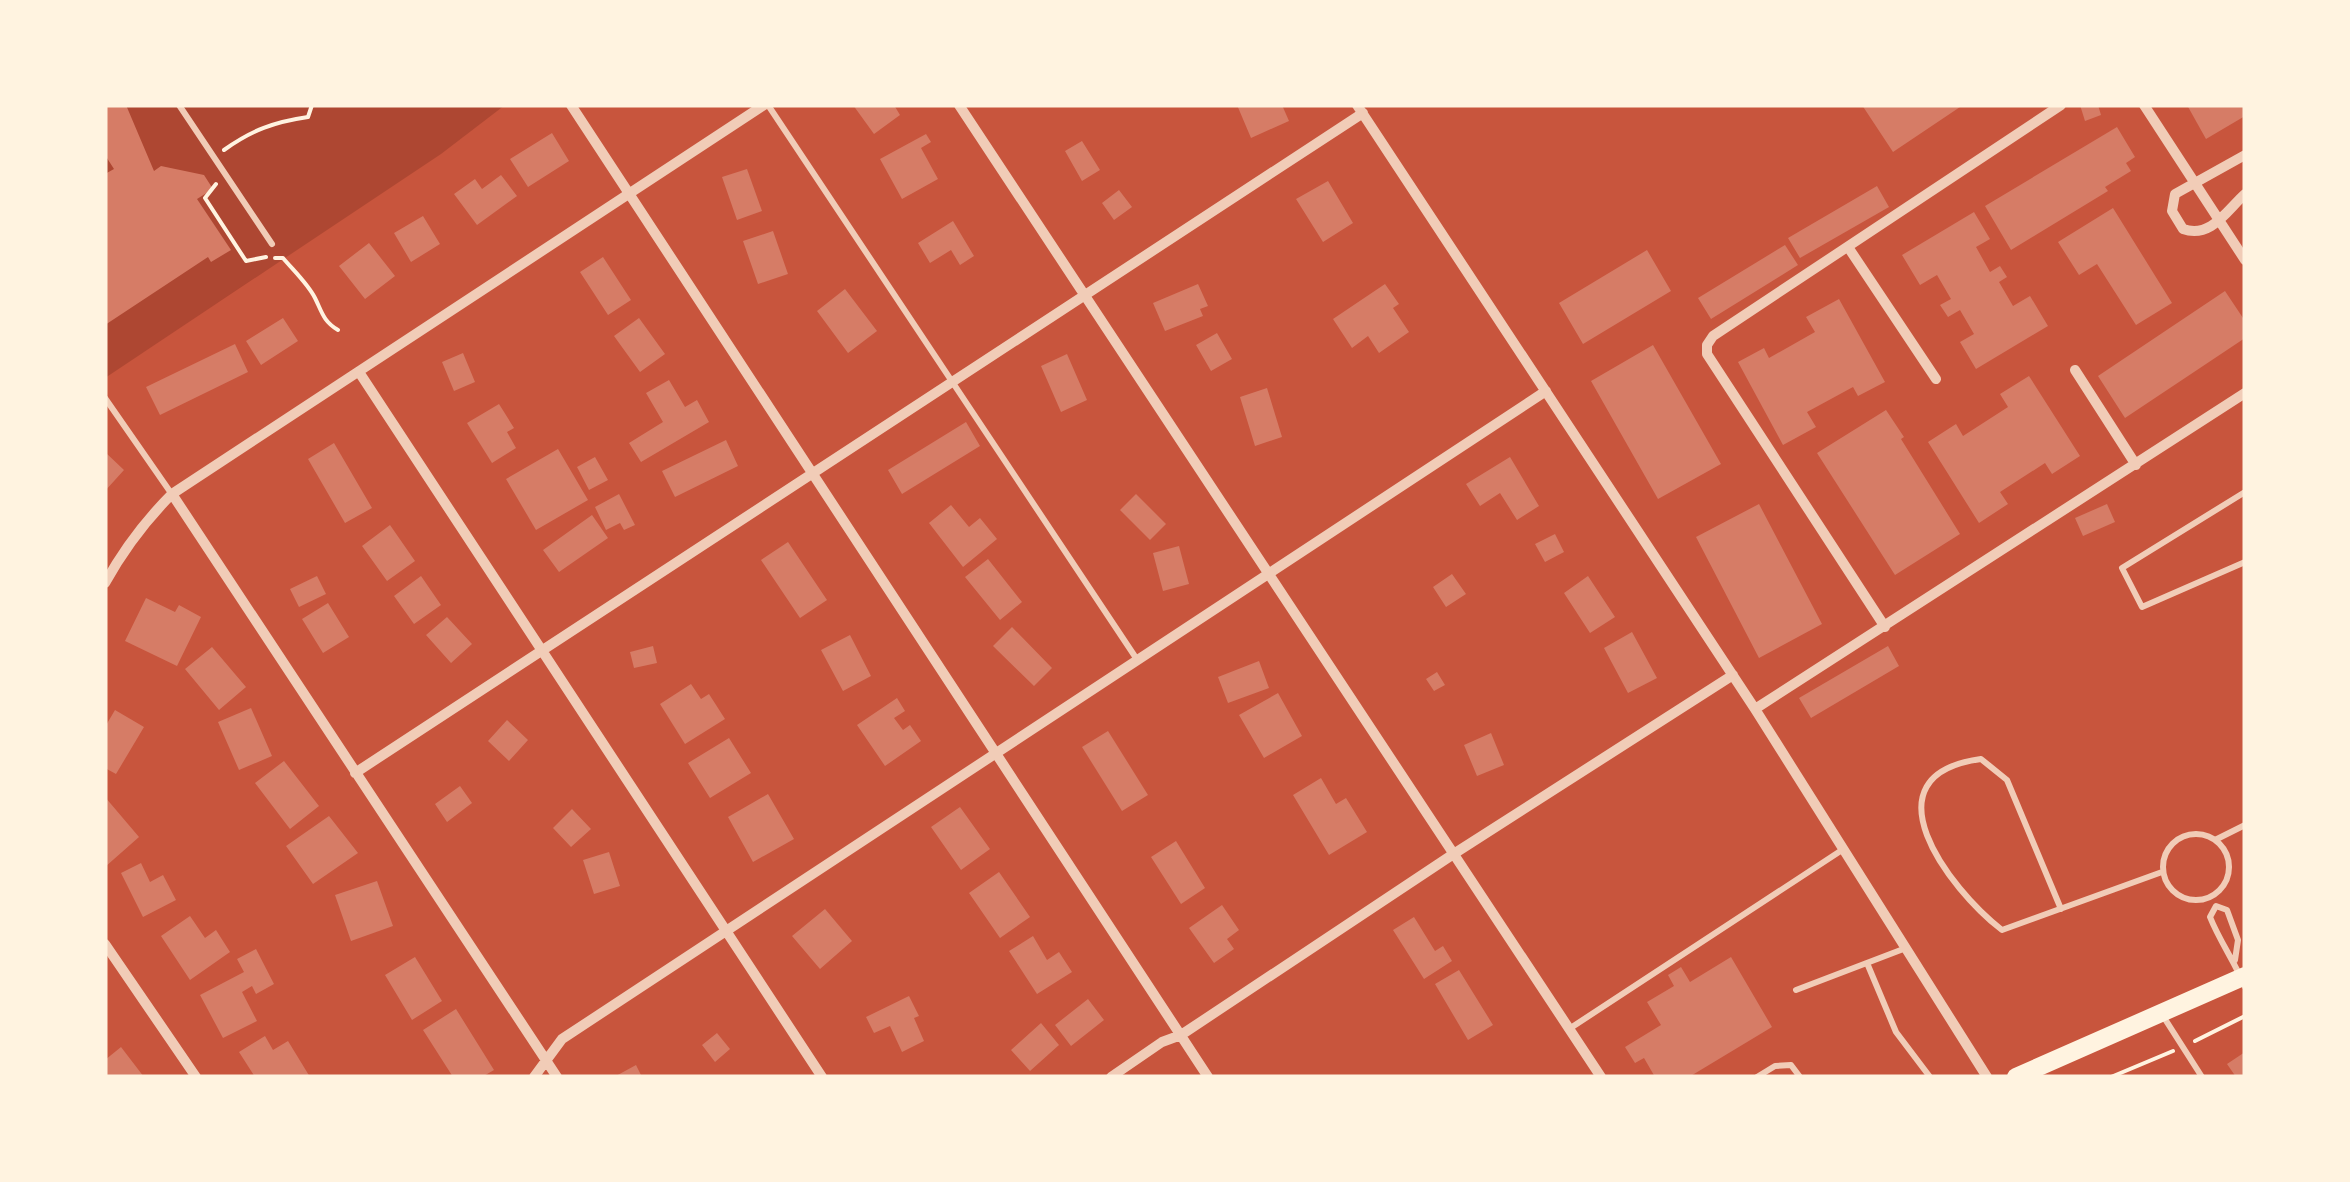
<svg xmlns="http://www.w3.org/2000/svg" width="2350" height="1182" viewBox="0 0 2350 1182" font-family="'Fira Sans Condensed',sans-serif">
	<rect width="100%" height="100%" fill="#c8553d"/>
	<path fill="#ae4732" d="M105 105H505L441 154 105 378Z"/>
	<path fill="#d67c66" d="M105 105H126L154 171 161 166 204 175 213 189 197 199 231 250 211 262 208 257 105 325V174L114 169 105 155Z
		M853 105H894L900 115 874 134Z
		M1237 105H1282L1289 121 1251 138Z
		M1862 105H1963L1893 152Z
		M2080 105H2098L2101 115 2085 121Z
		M2187 105H2245V116L2206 139Z
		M2117 127 2135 157 2126 163 2131 171 2105 187 2108 191 2011 250 1985 206Z
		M552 133 569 161 528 187 510 159Z
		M926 134 931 142 921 148 938 179 902 199 880 159Z
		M1082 141 1100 170 1082 181 1065 151Z
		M747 169 762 211 737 220 722 177Z
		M501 175 517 196 477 225 454 194 475 179 482 189Z
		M1328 181 1353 223 1323 242 1296 199Z
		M1877 186 1889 207 1800 258 1788 238Z
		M1119 190 1132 207 1114 220 1102 203Z
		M2113 208 2172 303 2136 325 2097 264 2079 275 2058 242Z
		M1974 212 1990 239 1976 247 1990 272 2000 266 2007 277 1999 282 2013 306 2030 296 2048 326 1976 369 1960 342 1974 334 1960 310 1948 317 1940 305 1951 299 1937 275 1920 285 1902 255Z
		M423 216 440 244 411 262 394 233Z
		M953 221 974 256 960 265 951 250 930 263 918 243Z
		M773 231 788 274 758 284 743 241Z
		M369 243 395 276 365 299 339 266Z
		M1785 245 1798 265 1711 319 1698 298Z
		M1647 250 1671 291 1583 344 1559 303Z
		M603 257 631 300 608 315 580 272Z
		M1198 284 1208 306 1200 309 1203 316 1165 331 1153 303Z
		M1385 284 1399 304 1393 308 1409 332 1379 353 1368 336 1352 348 1333 319Z
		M845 289 877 331 848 353 817 311Z
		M2225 291 2245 321V338L2125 418 2098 376Z
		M1839 299 1885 382 1858 396 1853 387 1807 412 1816 427 1783 445 1738 362 1764 348 1769 358 1815 332 1806 317Z
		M283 318 298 341 261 365 246 341Z
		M639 318 665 354 640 372 614 336Z
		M1217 333 1232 359 1211 371 1196 345Z
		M235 344 248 372 160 415 146 387Z
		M1653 345 1721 464 1658 499 1591 381Z
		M463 353 475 382 454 391 442 362Z
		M1067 354 1087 400 1061 412 1041 366Z
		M2029 376 2080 456 2052 474 2045 463 2000 492 2008 504 1979 523 1928 442 1956 424 1963 436 2008 407 2000 394Z
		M669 380 685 407 697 400 709 422 641 462 629 443 663 422 646 393Z
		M1267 388 1282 437 1255 446 1240 397Z
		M499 404 514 428 507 432 516 448 492 463 467 423Z
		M1886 410 1904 437 1901 439 1960 534 1895 575 1817 453Z
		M966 422 980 446 902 494 888 470Z
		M726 440 738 466 675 497 662 471Z
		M334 443 372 508 345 523 308 459Z
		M558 449 588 500 536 530 506 479Z
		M105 452 124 470 105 491Z
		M595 457 608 480 589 490 577 467Z
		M1510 457 1539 506 1517 520 1500 493 1480 506 1466 484Z
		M619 494 635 525 624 530 620 523 606 530 595 507Z
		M1136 494 1166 524 1150 540 1120 510Z
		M1759 504 1822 624 1759 658 1696 537Z
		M2107 504 2115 522 2083 536 2075 518Z
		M951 505 969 527 980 518 997 539 963 567 929 523Z
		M592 515 608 538 559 572 543 550Z
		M390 525 415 561 387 581 362 546Z
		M1555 534 1564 552 1545 562 1535 544Z
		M788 542 827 600 800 618 761 560Z
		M1179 546 1189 584 1163 591 1153 553Z
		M988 559 1022 602 1000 620 965 577Z
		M1452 574 1466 594 1446 607 1433 587Z
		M317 576 326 594 299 607 290 589Z
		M421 576 441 605 414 624 394 596Z
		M1588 576 1615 617 1590 633 1564 593Z
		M146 598 175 612 179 605 201 617 177 666 125 641Z
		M328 603 349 637 323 653 302 619Z
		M447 617 472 644 451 663 426 635Z
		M1012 627 1052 668 1034 686 993 646Z
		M1632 632 1657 678 1628 693 1604 648Z
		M850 635 871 676 843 691 821 650Z
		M653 646 657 663 634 668 630 652Z
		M1888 646 1899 666 1811 718 1799 698Z
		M212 647 246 687 219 710 185 669Z
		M1259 661 1269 688 1228 703 1218 677Z
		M1437 672 1445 685 1434 691 1426 679Z
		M691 684 701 699 709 694 725 719 685 744 660 704Z
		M1278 693 1302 736 1264 758 1239 715Z
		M897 698 905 711 894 718 903 730 910 725 921 741 885 766 857 725Z
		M251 708 272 756 239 770 218 722Z
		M115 710 144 727 116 774 105 768V727Z
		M507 720 528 740 509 761 488 741Z
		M1108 731 1148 795 1122 811 1082 747Z
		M1491 733 1504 765 1477 776 1464 745Z
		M729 738 751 773 710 798 688 763Z
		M284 761 319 806 290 829 255 783Z
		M1321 778 1336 804 1346 798 1367 832 1329 855 1293 795Z
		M460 786 472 803 447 822 435 804Z
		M768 794 794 839 753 862 728 817Z
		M105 797 139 837 105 867Z
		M960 807 990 849 961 870 931 827Z
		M572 809 591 829 571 847 553 828Z
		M329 816 358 853 313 884 286 846Z
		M1176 841 1205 888 1181 904 1151 857Z
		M609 852 620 886 594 894 583 860Z
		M141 863 150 882 163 875 176 900 143 917 121 873Z
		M999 872 1030 917 1000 938 969 893Z
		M377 881 393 926 351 941 335 895Z
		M1222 905 1239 930 1227 939 1234 949 1214 963 1189 928Z
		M825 909 852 941 820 969 792 936Z
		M190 916 205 938 216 930 230 952 190 980 161 936Z
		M1414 917 1435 951 1443 946 1452 961 1424 979 1393 930Z
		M1033 936 1047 960 1059 952 1072 972 1037 994 1009 951Z
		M256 949 274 984 256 994 252 986 242 992 257 1021 223 1038 200 995 244 972 237 959Z
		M415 957 442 1001 412 1020 385 975Z
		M1731 957 1772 1027 1689 1077H1655L1644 1058 1635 1063 1625 1047 1661 1025 1647 1002 1674 986 1668 975 1681 967 1690 982Z
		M1459 970 1493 1025 1468 1040 1435 984Z
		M909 996 919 1016 914 1018 924 1041 902 1052 890 1026 874 1033 866 1017Z
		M1088 999 1104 1020 1071 1046 1055 1025Z
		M456 1009 494 1070 482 1077H453L423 1030Z
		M1041 1023 1059 1045 1030 1071 1011 1050Z
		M717 1033 730 1049 715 1062 702 1045Z
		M265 1036 273 1050 288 1041 310 1077H255L239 1052Z
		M121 1047 144 1077H105V1060Z
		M2245 1052V1077H2236L2227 1064Z
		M636 1065 642 1077H614Z"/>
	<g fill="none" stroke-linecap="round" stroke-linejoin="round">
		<path stroke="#fff3e0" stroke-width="4" d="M224 150C252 130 274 122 308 117L312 105
			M216 184 205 198 246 261 266 257
			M275 258H283C293 270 308 284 315 298 322 312 323 321 338 330
			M2195 1041 2245 1016
			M2111 1077 2173 1051"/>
		<path stroke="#f1ccb7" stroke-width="6" d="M179 105 272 244
			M768 105 1138 661
			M105 398 171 493
			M2245 492 2122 568 2142 607 2245 562
			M2163 867a33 33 0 1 1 66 0a33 33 0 1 1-66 0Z
			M2215 840 2245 825
			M2061 909 2007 780 1981 759C1862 775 1949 889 2002 930 2055 911 2109 891 2162 872
			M2235 960 2238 940 2227 910 2216 906 2210 917C2220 942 2235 962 2245 987
			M1867 963 1896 1032 1930 1077
			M1796 990 1906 948
			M2163 1016 2202 1077
			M1569 1029 1842 850
			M1757 1077 1775 1066 1791 1065 1800 1077"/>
		<path stroke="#f1ccb7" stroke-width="10" d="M571 105 1208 1077
			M959 105 1601 1077
			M1357 105 1755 709 1987 1077
			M2144 105 2245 260
			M2245 155 2175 194 2172 211 2183 229C2211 239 2227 210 2245 194
			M1848 247 1936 379
			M2075 370 2136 465
			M359 372 822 1077
			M172 494 557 1077
			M105 583C124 549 144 522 172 494L764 105
			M1885 627 1707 354V345L1713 336 2061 105
			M1755 709 2245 393
			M355 773 1363 113
			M105 944 196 1077
			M534 1077 562 1039 1546 391
			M1111 1077 1162 1042 1181 1035 1452 855 1733 675"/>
		<path stroke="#fff3e0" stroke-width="18" d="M2016 1077 2245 976"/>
	</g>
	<rect width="2350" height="1182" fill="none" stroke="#fff3e0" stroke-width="215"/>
</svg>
